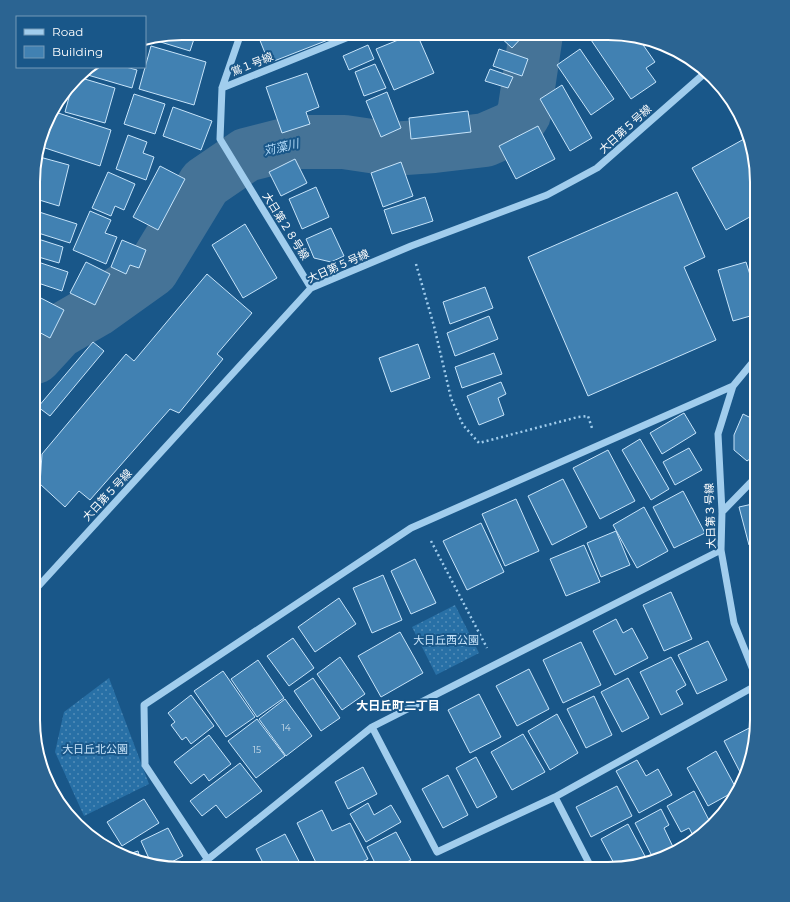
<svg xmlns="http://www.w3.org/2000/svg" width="790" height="902" viewBox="0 0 790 902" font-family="Montserrat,'Noto Sans JP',sans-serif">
	<defs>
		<pattern id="grass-dots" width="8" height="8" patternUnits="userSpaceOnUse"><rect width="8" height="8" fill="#2870a6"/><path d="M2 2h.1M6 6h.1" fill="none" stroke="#538db8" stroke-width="1.8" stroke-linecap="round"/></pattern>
	</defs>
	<rect width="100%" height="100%" fill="#195789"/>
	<path fill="url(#grass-dots)" d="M455 605 479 653 436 675 412 627Z
		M109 678 149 784 84 816 55 752 64 712Z"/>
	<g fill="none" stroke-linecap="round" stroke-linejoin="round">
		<path stroke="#457397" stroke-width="54" d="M35 357 58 332 96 310 152 270 205 183 246 155 297 142H344L391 149 434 146 485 140 515 127 524 114 536 34"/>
	</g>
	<path fill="#4181b2" stroke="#c7e4fa" d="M182 33H196L190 51 154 40 155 37Z
		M271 33H331L333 38 269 63 259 38Z
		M413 34H417L434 73 394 90 376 49Z
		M497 34H525L512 48Z
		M594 34H628L639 39 655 62 646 68 656 82 631 99 589 37Z
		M368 45 374 59 349 70 343 56Z
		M151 46 206 62 194 105 139 89Z
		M499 49 528 59 522 76 493 66Z
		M580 49 614 99 591 115 557 65Z
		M375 64 386 88 364 96 355 72Z
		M89 67H126L137 70 132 88 81 73Z
		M490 69 513 77 508 88 485 81Z
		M307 73 319 107 306 112 310 124 282 133 266 87Z
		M78 77 115 88 105 123 65 112 73 83Z
		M562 85 592 138 570 151 540 99Z
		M387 92 401 128 381 137 366 101Z
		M134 94 165 104 155 134 124 124Z
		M173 107 212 121 201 150 163 136Z
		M52 111 111 130 100 166 39 146Z
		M468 111 471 132 411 139 409 118Z
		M538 126 555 159 516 179 499 146Z
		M128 135 147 142 143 153 154 157 146 180 116 169Z
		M744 139 753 155 757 182V213L726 230 692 168Z
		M36 156 69 165 59 206 36 199Z
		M295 159 307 183 281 196 269 172Z
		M401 162 413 196 383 207 371 173Z
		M160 166 185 179 158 230 133 217Z
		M108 172 135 184 124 210 115 206 111 216 92 208Z
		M316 187 329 217 302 229 289 199Z
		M677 192 705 257 684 267 716 340 588 396 528 257Z
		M425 197 433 221 392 234 384 210Z
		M36 211 77 224 70 243 35 232Z
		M90 211 111 220 105 233 117 237 106 264 73 250Z
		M245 224 277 278 243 298 212 245Z
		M331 228 344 256 331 262 314 258 306 239Z
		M35 238 63 247 59 263 35 256Z
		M122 240 146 250 139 268 130 265 126 274 111 267Z
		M35 261 68 272 62 291 35 282Z
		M86 262 110 274 95 305 70 293Z
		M746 262 757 297V314L733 321 718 270Z
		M207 274 252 313 217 354 223 359 179 413 170 409 90 500 79 491 65 507 40 484 42 454 126 354 134 361Z
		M485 287 493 308 450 324 443 302Z
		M35 295 64 310 50 338 35 330Z
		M489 316 498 339 455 356 447 333Z
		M93 342 104 351 50 416 38 407Z
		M418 344 430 378 391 392 379 358Z
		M494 353 502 374 462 388 455 367Z
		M501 382 506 394 498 398 504 415 479 425 467 396Z
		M756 392 757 393V415L750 413Z
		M684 413 696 433 662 454 650 433Z
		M743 414 757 421V454L747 461 734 450V435Z
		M640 439 669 489 651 500 622 450Z
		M689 448 702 470 675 485 663 462Z
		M608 450 635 501 600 519 573 468Z
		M563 479 587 527 552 545 528 496Z
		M683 491 705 533 674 548 653 507Z
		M516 499 539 551 505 566 482 514Z
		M757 503V542L749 545 739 507Z
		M644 507 668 551 637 568 613 525Z
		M481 523 504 572 467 590 443 541Z
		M616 531 630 565 601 577 587 543Z
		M584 545 600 582 566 596 550 559Z
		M415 559 436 603 411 614 391 571Z
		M383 575 402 620 372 633 353 588Z
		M671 592 692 639 664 651 643 605Z
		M339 598 356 624 315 652 298 627Z
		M616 619 623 633 632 628 648 658 615 675 593 631Z
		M400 632 423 673 381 697 358 656Z
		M293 638 314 668 289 686 267 656Z
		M708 641 727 680 697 694 678 655Z
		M581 642 601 685 563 703 543 660Z
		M340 657 365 694 342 710 317 674Z
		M671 657 686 685 676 691 683 704 661 715 640 672Z
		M258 660 284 698 257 717 231 679Z
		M529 669 549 709 517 726 496 686Z
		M223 671 255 717 226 737 194 691Z
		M313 678 340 718 321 731 294 691Z
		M628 678 649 718 622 732 601 692Z
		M479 694 501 737 470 753 448 710Z
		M191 695 214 726 191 744 186 737 182 740 171 725 175 722 168 713Z
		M594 696 612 735 586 748 567 709Z
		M285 699 312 736 286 756 259 719Z
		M557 714 578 753 550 770 528 731Z
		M257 719 285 756 256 778 228 741Z
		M757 724V730L745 770 740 772 724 741Z
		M523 734 545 772 512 790 491 752Z
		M209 735 231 764 209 781 204 774 191 784 174 762Z
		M716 751 737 790 708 806 687 768Z
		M476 757 497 797 477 808 456 768Z
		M637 760 646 776 658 769 672 795 639 813 616 771Z
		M240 763 262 791 226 818 216 805 202 816 190 801Z
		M363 767 377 794 348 809 335 782Z
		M448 775 468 815 443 828 422 789Z
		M617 786 632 816 591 837 576 807Z
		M694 791 712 826 695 839 689 828 681 832 667 806Z
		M144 799 159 823 122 846 107 822Z
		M368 803 374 815 391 805 401 822 366 842 350 814Z
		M661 809 669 825 664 828 674 849 662 855 653 858 635 823Z
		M322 810 332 831 350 823 368 859 348 869H319L297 823Z
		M628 824 647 860 617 869 601 839Z
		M168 828 183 856 162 867 152 865 141 841Z
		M396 832 411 860 393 869H378L367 847Z
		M285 834 303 869H266L256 849Z
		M138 851 141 862 134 861 123 856Z"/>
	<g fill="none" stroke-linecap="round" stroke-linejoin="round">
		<path stroke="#a1cded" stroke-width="2.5" stroke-dasharray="2 3" stroke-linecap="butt" d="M416 264 434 326 451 398 463 425 479 443 578 417 588 416 592 428
			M431 541 487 648"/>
		<path stroke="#a1cded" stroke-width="7" d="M241 33 222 88 220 139 311 288
			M222 88 356 34
			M722 512 757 476
			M34 591 311 288 411 246 547 195 597 168 705 73
			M757 680 734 623 721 550 722 512 718 434 733 386 757 357
			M372 727 437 852 555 797 757 685
			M555 797 592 869
			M208 860 145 765 144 705 411 528 733 386
			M196 869 372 727 721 550"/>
	</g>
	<g text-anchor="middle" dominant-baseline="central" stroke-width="4" stroke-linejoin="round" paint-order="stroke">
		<g font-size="9" fill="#d0e0ec">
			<text x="286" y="727">14</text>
			<text x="257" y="749">15</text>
		</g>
		<g font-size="11" fill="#fff" stroke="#195789">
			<text transform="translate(252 64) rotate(-22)">鴬１号線</text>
			<text transform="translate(625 129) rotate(-42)">大日第５号線</text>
			<text transform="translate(286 226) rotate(58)">大日第２８号線</text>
			<text transform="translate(338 266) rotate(-24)">大日第５号線</text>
			<text transform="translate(107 495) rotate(-47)">大日第５号線</text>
			<text transform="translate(710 516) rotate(-92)">大日第３号線</text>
		</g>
		<g font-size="11" fill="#c7e4fa" stroke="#195789">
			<text x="446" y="640">大日丘西公園</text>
			<text x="95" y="749">大日丘北公園</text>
		</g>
		<g font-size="12" font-style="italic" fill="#add6f5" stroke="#195789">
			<text transform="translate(281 147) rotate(-13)">苅藻川</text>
		</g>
		<g font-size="12" font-weight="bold" fill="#fff" stroke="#195789">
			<text x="398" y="705">大日丘町二丁目</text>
		</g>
	</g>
	<path d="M0 0H790V902H0ZM182 40H608A142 142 0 0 1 750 182V720A142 142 0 0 1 608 862H182A142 142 0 0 1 40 720V182A142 142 0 0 1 182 40Z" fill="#2b6492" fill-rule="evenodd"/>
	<path fill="none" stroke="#fff" stroke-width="2" d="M182 40H608A142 142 0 0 1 750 182V720A142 142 0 0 1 608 862H182A142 142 0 0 1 40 720V182A142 142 0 0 1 182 40Z"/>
	<rect x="16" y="16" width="130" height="52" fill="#195789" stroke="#759ab8"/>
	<rect x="24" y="29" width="20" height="6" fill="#a1cded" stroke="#759ab8"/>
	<text x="52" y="36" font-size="12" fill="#ffffff">Road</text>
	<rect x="24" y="46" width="20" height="12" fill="#4181b2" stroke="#759ab8"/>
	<text x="52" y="56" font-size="12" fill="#ffffff">Building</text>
</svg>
